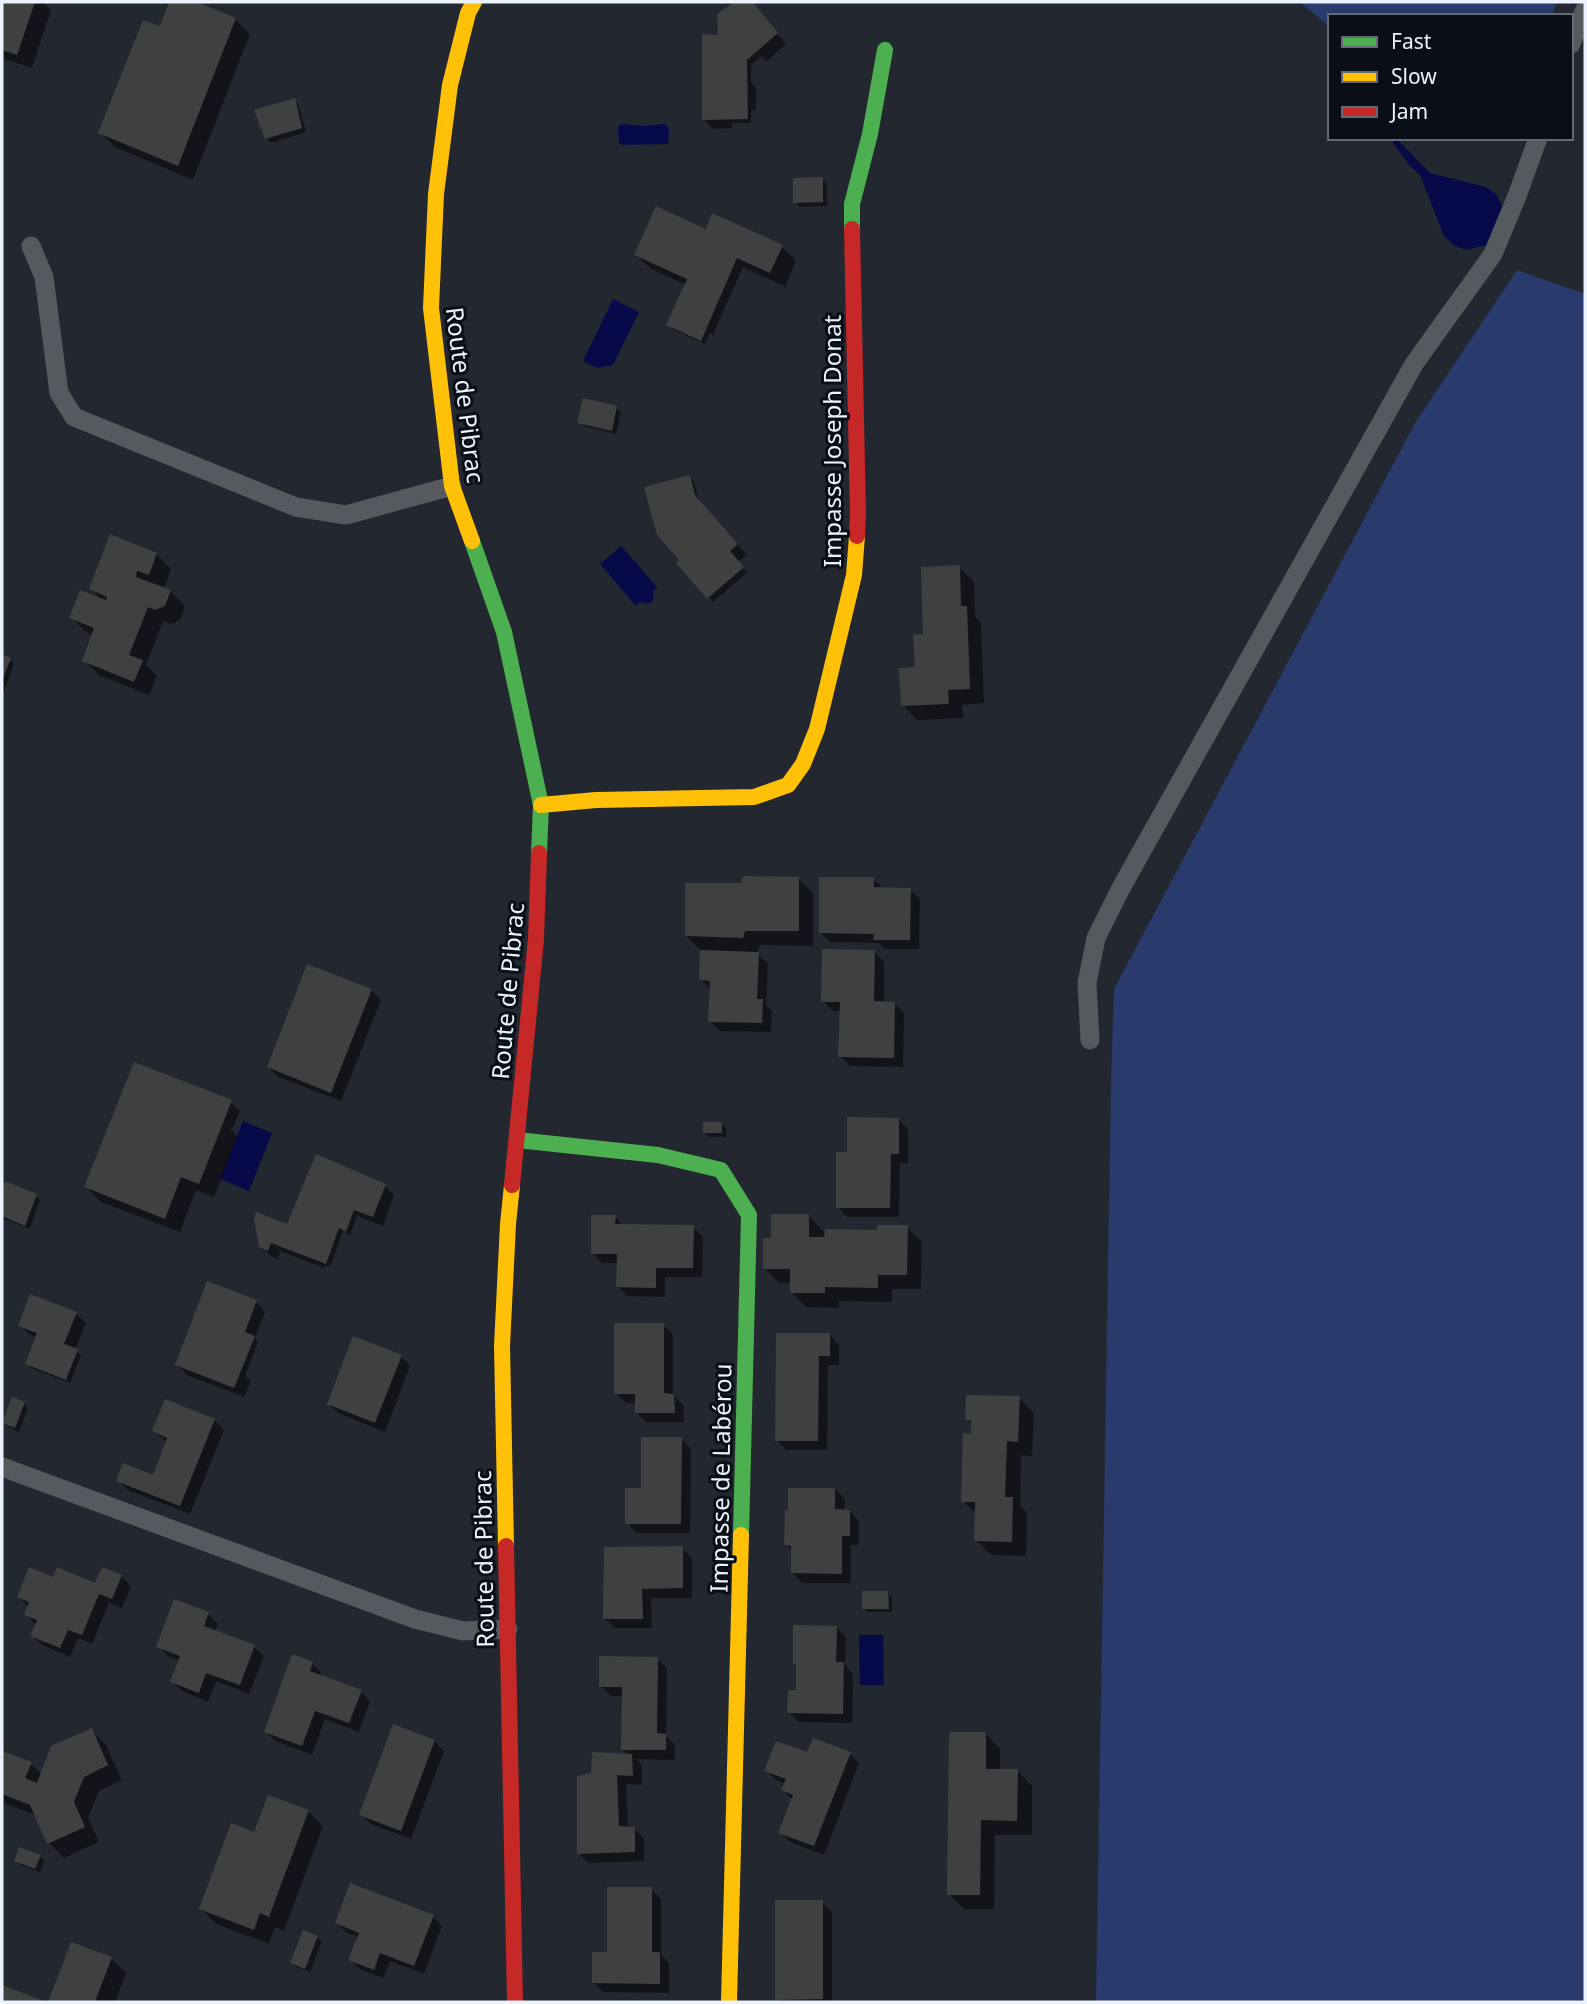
<svg xmlns="http://www.w3.org/2000/svg" width="1587" height="2004" viewBox="0 0 1587 2004" font-family="'Noto Sans',sans-serif">
	<rect width="100%" height="100%" fill="#232730"/>
	<path fill="#293a6c" d="M1300 2H1557L1551 16H1330V27Z
		M1517 270 1585 294V2002H1096L1111 1081 1114 989 1415 423Z"/>
	<path fill="#070a49" d="M622 124 644 126 665 124 669 128 668 144 622 145 619 142 618 126Z
		M1396 138 1430 173 1486 187 1496 194 1504 209 1491 244 1466 250 1455 246 1444 236 1420 175 1410 166 1393 143Z
		M613 299 639 312 613 365 597 368 583 361Z
		M621 546 657 587 653 591C654 597 655 600 649 604L640 602 636 606 600 564Z
		M243 1121 272 1133 249 1191 220 1179Z
		M859 1635H883L884 1685H860Z"/>
	<path fill="#0007" d="M2 2H42L51 10 32 68 2 58Z
		M171 2H192L235 19 250 34 193 180 115 147 100 132 160 28Z
		M737 2H752L786 44 767 61 762 56 751 65V82L756 88V110H751V123H732V128L713 129 704 119 720 39 719 15Z
		M294 100 298 104 306 132 271 143 266 138Z
		M822 179 827 183V206L800 207 795 202Z
		M707 231 781 246 796 261 785 287 743 267 713 335 710 333 705 344 672 329 668 325 686 285 651 269 636 255Z
		M616 408 621 412 616 434 584 426 579 422Z
		M689 477 694 481 699 501 747 555 738 562 747 573 713 602 679 563Z
		M156 554 171 569 164 589 170 591 185 606 180 620 171 624 163 621 146 665 157 676 149 695 99 675 84 660 93 635 86 632 71 617 102 600 91 589Z
		M959 567 974 582 975 617 981 622 984 703 962 705 963 718 917 720 903 705 916 669 925 636Z
		M2 656 10 659 14 664 2 697Z
		M799 879 813 893V946L760 945 757 953 768 964 766 1005 772 1011 771 1032 720 1031 710 1021 712 990 701 980 702 951 686 936Z
		M873 879 884 889 910 890 920 899 919 949H885L879 943 830 942 821 933Z
		M874 952 884 962V1003H894L904 1013 903 1067 850 1066 840 1056 841 1011H833L823 1001Z
		M371 990 381 1000 341 1101 278 1077 269 1067Z
		M231 1102 240 1111 233 1128 228 1126 237 1136 214 1197 196 1190 180 1232 101 1202 86 1187Z
		M898 1119 908 1129V1163H900L899 1217H847L838 1207 849 1154Z
		M721 1124 726 1128V1137H709L705 1133Z
		M385 1186 394 1195 383 1226 357 1216 350 1235 343 1231 330 1267 325 1265 324 1268 280 1251 278 1259 271 1256 261 1246 288 1226Z
		M2 1193 36 1196 40 1200 30 1229 2 1218Z
		M809 1216 826 1234 879 1232 907 1227 922 1242 921 1289H892V1302L839 1301V1308L806 1307 791 1292V1283H779L765 1268 772 1240Z
		M615 1217 624 1226 693 1227 703 1237 702 1277H665V1297L627 1296 618 1286V1263H602L592 1253Z
		M256 1302 265 1312 255 1338 258 1342 245 1376 251 1381 244 1397 187 1375 177 1365Z
		M76 1314 86 1323 75 1350 81 1355 70 1383 31 1368 27 1364 37 1338 30 1335 20 1325Z
		M663 1325 673 1334V1395L683 1405 684 1422H646L637 1413V1403H626L616 1394Z
		M830 1335 839 1345V1365H828L827 1450H786L777 1440Z
		M401 1356 410 1366 385 1432 338 1413 329 1404Z
		M1019 1398 1034 1413 1032 1456 1021 1455 1020 1506 1027 1513 1026 1556 991 1555 976 1540 977 1515 963 1501 973 1436V1425L967 1419Z
		M24 1403 28 1408 19 1432 9 1427 4 1423Z
		M214 1420 224 1430 190 1514 128 1490 118 1480 154 1478 167 1442 154 1431Z
		M681 1439 691 1449 690 1533H637L627 1523 643 1490Z
		M835 1489 845 1499 844 1511H850L859 1521V1545H851V1583H802L793 1573V1551L786 1545Z
		M682 1548 692 1558V1598H651L652 1628H615L605 1619Z
		M121 1576 131 1586 122 1608 109 1603 92 1644 78 1638 70 1657 42 1645 32 1636 35 1624 26 1614 29 1607 19 1597 54 1579 96 1585Z
		M888 1593 892 1597V1612H868L864 1608Z
		M175 1601 208 1614 218 1624 215 1632 254 1647 264 1656 249 1694 216 1681 208 1702 182 1691 172 1682 180 1661 168 1656 158 1646Z
		M836 1627 846 1637 845 1665 853 1674 852 1723 799 1722 789 1712 798 1692V1666L795 1663Z
		M657 1659 667 1668 666 1736 675 1745V1760L636 1759 642 1765V1785L626 1784 628 1828 634 1829 644 1838V1861L588 1863 579 1853 593 1775 629 1755 623 1750V1696H611L601 1686Z
		M312 1663 321 1673 320 1677 361 1691 370 1701 359 1732 325 1719 312 1755 276 1741 266 1732Z
		M91 1730 106 1745 122 1780 99 1791 88 1817 99 1842 64 1858 49 1843 37 1816 2 1802V1752L31 1764 42 1775Z
		M986 1734 1000 1749V1771H1018L1032 1786V1835H995L994 1909H964L949 1894Z
		M434 1741 444 1751 411 1839 371 1824 361 1814Z
		M850 1754 859 1763 824 1855 790 1842 780 1832 793 1800 783 1790 786 1784 776 1780 766 1771 808 1755Z
		M308 1811 323 1826 284 1931 275 1927 269 1944 216 1924 201 1909 255 1835Z
		M40 1857 45 1861 40 1872 20 1865 16 1860Z
		M651 1889 661 1899V1955L669 1963V1993L604 1992 594 1983 609 1954Z
		M822 1902 832 1912V2002H780L777 1999Z
		M433 1917 442 1926 424 1974 390 1961 383 1978 360 1969 350 1959 359 1937 347 1933 337 1923Z
		M304 1932 318 1937 322 1942 310 1972 296 1967 292 1962Z
		M111 1958 126 1973 115 2002H50L55 1989Z"/>
	<path fill="#3f4141" d="M2 2H35L17 55 2 50Z
		M169 2H197L236 18 178 166 98 133 143 20 160 26Z
		M734 2H753L778 33 747 60 748 119 702 120V34L718 35 717 14Z
		M295 98 302 128 265 139 254 110Z
		M823 177V202L793 203V178Z
		M656 206 706 229 712 213 783 245 770 273 737 258 701 341 666 325 687 279 634 255Z
		M583 398 617 406 612 431 577 423Z
		M690 475 695 495 738 544 730 551 744 567 707 599 676 563 679 560 657 535 644 487Z
		M110 534 157 553 149 575 137 571 136 577 171 590 165 606 155 610 148 607 129 655 143 660 134 682 82 661 94 628 69 618 80 590 106 600 107 597 89 589Z
		M960 565 961 606H967L970 689 948 690 949 704 901 706 899 668 915 667 913 635 923 634 921 567Z
		M2 654 11 658 2 681Z
		M743 876 799 877V931H745L743 938 685 936V883H741Z
		M819 877H874V887L911 888 910 940H873L874 934 819 933Z
		M822 949 875 950 874 1001 895 1002 894 1058 838 1057 840 1002H821Z
		M700 950 759 952 757 999H763L762 1023 708 1022 710 981 699 980Z
		M307 964 372 989 331 1093 267 1067Z
		M134 1062 232 1100 199 1184 181 1177 165 1219 84 1187Z
		M847 1117 899 1118V1154H891L890 1208H836V1152H847Z
		M703 1122H722V1133H703Z
		M316 1154 386 1184 373 1217 354 1210 346 1232 339 1228 326 1264 271 1243 268 1251 259 1247 254 1219 256 1212 287 1224Z
		M5 1181 37 1194 25 1226 2 1216V1190Z
		M771 1214H809V1237H824L825 1229 877 1230V1225H908L907 1275H878V1288L825 1287V1293H790V1269H763V1238H771Z
		M591 1215H616L615 1224 694 1225 693 1268H656V1288L616 1287 617 1254H591Z
		M207 1281 257 1300 245 1332 255 1336 234 1388 175 1365Z
		M30 1294 77 1312 64 1344 78 1349 66 1380 25 1364 37 1333 18 1326Z
		M614 1323H664V1393L674 1394 675 1413H635V1394H614Z
		M776 1333H830V1356H819L818 1441H775Z
		M353 1336 402 1355 375 1423 327 1404Z
		M966 1395 1020 1396 1018 1442 1007 1441 1005 1497H1013L1012 1542 974 1541 975 1502H961L963 1433 971 1434V1420H965Z
		M12 1397 25 1402 15 1428 2 1423Z
		M165 1399 215 1419 180 1506 116 1481 123 1463 153 1475 167 1438 152 1431Z
		M641 1437H682L681 1524H625V1488H641Z
		M788 1488H835V1509L850 1510V1536H842V1574L791 1573V1546L784 1545 785 1510H788Z
		M683 1546V1588L642 1589 643 1619H603L604 1547Z
		M29 1567 53 1577 57 1567 95 1583 102 1567 122 1575 112 1599 99 1594 82 1635 68 1630 60 1648 30 1636 37 1620 24 1615 29 1602 17 1597Z
		M862 1591H888L889 1609H862Z
		M174 1599 209 1612 204 1626 255 1645 240 1685 206 1673 199 1693 170 1682 180 1656 156 1647Z
		M793 1625 837 1626 836 1662H844L843 1714 787 1713 788 1690H796V1664H793Z
		M292 1654 313 1662 310 1671 362 1690 349 1723 315 1711 302 1746 264 1732Z
		M599 1656 658 1657 657 1733 666 1734V1750H621L622 1687H599Z
		M393 1724 435 1740 401 1831 359 1815Z
		M92 1728 108 1765 84 1777 74 1802 85 1827 47 1844 30 1805 2 1794V1751L32 1762 25 1778 37 1783 51 1746Z
		M949 1732H986V1769H1018L1017 1821 981 1820 980 1895H947Z
		M813 1738 851 1752 814 1846 778 1833 793 1795 781 1790 786 1779 764 1771 776 1741 807 1752Z
		M592 1752 632 1754 633 1776 617 1775 619 1826 635 1827V1852L577 1854V1776L591 1773Z
		M268 1795 309 1810 269 1917 260 1913 254 1930 199 1909 231 1823 254 1832Z
		M19 1847 41 1855 35 1869 14 1861Z
		M350 1883 434 1915 414 1966 380 1953 374 1970 348 1960 359 1933 335 1923Z
		M607 1887H652V1952H660V1984L592 1983V1952H607Z
		M775 1900H823V1999L775 2000Z
		M303 1930 318 1936 305 1969 290 1963Z
		M71 1942 112 1957 95 2002H48Z
		M2 1985 46 2002H2Z"/>
	<g fill="none" stroke-linecap="round" stroke-linejoin="round">
		<path stroke="#56595d" stroke-width="19" d="M1571 44 1585 9
			M31 246 44 277 59 393 74 417 296 507 346 515 452 486
			M1090 1040 1087 983 1096 938 1121 888 1414 364 1493 254 1517 196 1538 138
			M2 1467 415 1619 463 1631 508 1629"/>
		<path stroke="#4caf50" stroke-width="16" d="M852 229V204L870 134 885 50
			M472 541 504 632 541 805 539 853
			M517 1140 658 1155 721 1170 749 1215 741 1535"/>
		<path stroke="#ffc107" stroke-width="16" d="M472 541 452 486 431 308 436 194 450 85 468 13 474 2
			M541 805 596 800 754 797 788 785 803 764 817 729 854 575 857 536
			M506 1546 502 1346 508 1224 512 1185
			M729 2002 741 1535"/>
		<path stroke="#c62828" stroke-width="16" d="M852 229 858 514 857 536
			M512 1185 536 939 539 853
			M506 1546 515 2002"/>
	</g>
	<g text-anchor="middle" dominant-baseline="central" stroke-width="6" stroke-linejoin="round" paint-order="stroke">
		<g font-size="24" fill="#ecf2fe" stroke="#0a0e16">
			<text transform="translate(466 395) rotate(83)">Route de Pibrac</text>
			<text transform="translate(831 441) rotate(-90)">Impasse Joseph Donat</text>
			<text transform="translate(507 991) rotate(-85)">Route de Pibrac</text>
			<text transform="translate(720 1478) rotate(-89)">Impasse de Labérou</text>
			<text transform="translate(483 1559) rotate(-91)">Route de Pibrac</text>
		</g>
	</g>
	<rect width="1587" height="2004" fill="none" stroke="#ecf2fe" stroke-width="7"/>
	<rect x="1328" y="14" width="245" height="126" fill="#0a0e16" stroke="#646973" stroke-width="2"/>
	<rect x="1342" y="37" width="35" height="10" fill="#4caf50" stroke="#646973" stroke-width="2"/>
	<text x="1391" y="49" font-size="21" fill="#ecf2fe">Fast</text>
	<rect x="1342" y="72" width="35" height="10" fill="#ffc107" stroke="#646973" stroke-width="2"/>
	<text x="1391" y="84" font-size="21" fill="#ecf2fe">Slow</text>
	<rect x="1342" y="107" width="35" height="10" fill="#c62828" stroke="#646973" stroke-width="2"/>
	<text x="1391" y="119" font-size="21" fill="#ecf2fe">Jam</text>
</svg>
